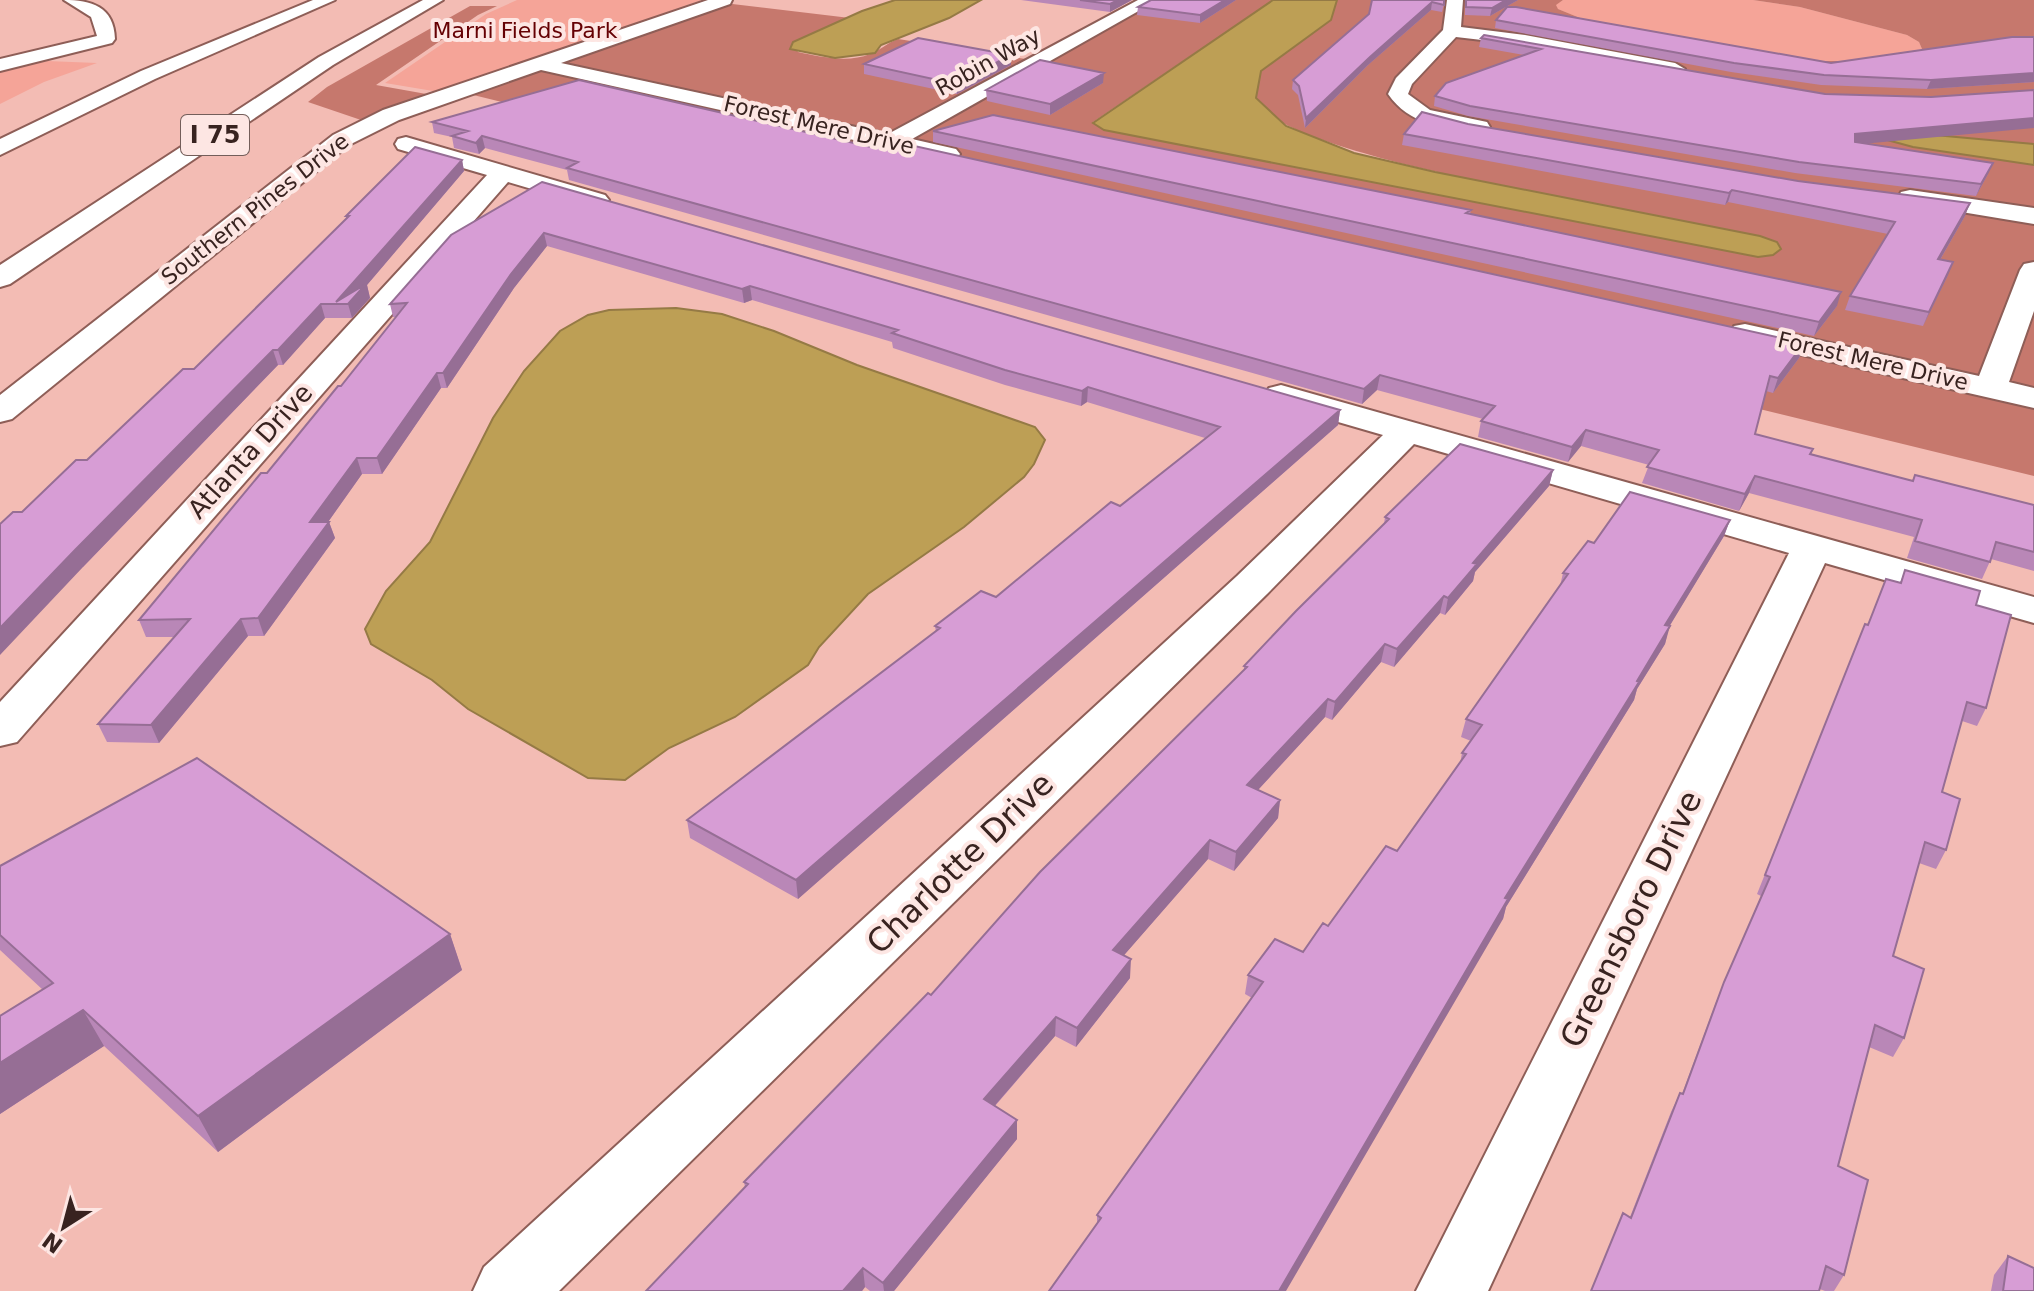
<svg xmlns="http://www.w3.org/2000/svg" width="2034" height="1291" viewBox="0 0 2034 1291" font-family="'DejaVu Sans',sans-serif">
	<rect width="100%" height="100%" fill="#f3bcb4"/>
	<path fill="#f5a498" d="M517 0H702L439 92 385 83 486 14Z
		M1563 0H1753L1800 7 1907 35 1919 42 1922 49 1920 52 1859 61 1818 62 1585 20 1558 9 1555 5Z
		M47 61 97 63 44 82 0 104V71Z"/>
	<path fill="#c6786d" d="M1146 0H1273L1093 122 1104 130 1777 242C1711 219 1256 160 1255 94 1255 89 1259 76 1261 71 1265 64 1319 29 1329 21 1334 16 1334 7 1337 0H1563L1556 5 1558 9 1585 20 1800 61H1859L1920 52 1922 49 1919 42 1907 35 1800 7 1753 0H2034V144L1876 137 1913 147 2034 165V476L457 91 361 120 308 102 327 87 470 6H497L478 15 376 85 432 95 707 1 850 18 793 42 798 52C820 57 849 63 870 54 879 51 887 43 898 39L1032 60Z"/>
	<path fill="#bd9f55" stroke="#957a45" stroke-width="2" d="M895 0H981L949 18 881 45 875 53 835 58 790 49 793 42 862 11Z
		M1273 0H1337L1331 20 1261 71 1256 98 1286 126 1354 153 1435 172 1760 236 1777 242 1781 249 1773 255 1758 257 1104 130 1093 123Z
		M1912 133 2034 144V165L1913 147 1876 137Z
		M676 308 722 314 774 331 857 365 1035 427 1045 440 1034 464 1024 477 964 527 868 594 819 647 808 665 735 717 669 748 625 780 588 778 468 709 432 680 371 644 365 629 386 591 430 542 493 418 524 371 560 331 588 315 609 310Z"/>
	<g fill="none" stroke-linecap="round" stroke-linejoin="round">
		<g stroke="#8e5e57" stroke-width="4">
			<path id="minor" d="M64 0C91 0 114 6 115 39L112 43 0 71V59L97 36 91 17Z
				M708 0H732L730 4 561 63 888 134 1138 0H1158L912 139 956 149 960 154 956 159 948 161 541 70 399 120 349 145 12 419 0 422V395L333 135 383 110Z
				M1447 0H1463L1461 27 1525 35 1675 63 1685 69 1675 75 1525 45 1456 37 1412 84 1408 94 1430 110 1487 122 1490 127 1479 134C1444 128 1409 125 1388 94L1396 78 1443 30Z
				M406 137 605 195 609 200 605 205 596 208 508 182 17 742 0 746V702L487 175 398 149 395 144 398 139Z
				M1910 190 2034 208V224L1901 202 1898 197 1901 192Z
				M2034 262V311L2009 382 2034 388V408L1745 342 1734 340 1730 333 1734 326 1745 324 1979 376 2020 270 2024 264Z
				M1281 385 2034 597V623L1825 563 1488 1291H1416L1789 553 1414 444 1267 594 559 1291H473L484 1267 1237 576 1383 435 1269 402 1264 395 1269 388Z"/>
		</g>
		<g stroke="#8e5e57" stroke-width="4">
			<path id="highway" d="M313 0H335L155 79 0 155V139L141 71Z
				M423 0H443L333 65 10 284 0 287V265L319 57Z"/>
		</g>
		<use href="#minor" fill="#fff" fill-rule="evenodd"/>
		<use href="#highway" fill="#fff" fill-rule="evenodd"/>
	</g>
	<path fill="#b987b7" d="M1021 0H1132L1110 12Z
		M1236 0 1200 23 1137 15 1138 7Z
		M1445 0 1442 12 1431 10 1368 65 1305 128 1298 95 1292 89 1293 80 1369 14Z
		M1465 0H1518L1490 16 1465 15Z
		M1496 20 1831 63 2034 37V82L1927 89 1821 85 1731 72 1495 28Z
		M1481 38 1825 94 1865 144 1988 174 1976 196 1795 173 1468 116 1434 106 1435 96 1524 55 1479 47Z
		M864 64 1011 65 957 94 864 74Z
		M1103 83 1050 115 987 101 986 90Z
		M432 122 871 147 1804 343 1799 358 1773 393 1766 391 1755 434 1813 449 1811 455 1913 481 2034 505V571L1991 559 1982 579 1907 558 1914 537 1749 493 1739 511 1642 483 1649 465 1581 446 1568 462 1478 437 1481 421 1483 419 1377 390 1362 404 569 180 567 170 485 148 479 154 454 148 452 137 434 133Z
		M1468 124 1965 216 1940 260 1948 275 1923 326 1845 310 1850 296 1888 234 1728 202 1725 205 1402 145 1404 134Z
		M933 131 1471 210 1470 214 1837 306 1814 336 933 142Z
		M462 160 464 171 367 285 370 298 352 318H325L283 365H278L83 567 22 512 87 460 194 369 346 219V216Z
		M542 182 1340 410 1338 425 798 899 690 838 687 820 936 632 935 626 996 597 1120 506 1205 438 1087 402 1081 406 1005 385 893 348 892 342 752 300 744 303 547 246 514 288 447 388H441L382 474H362L328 522H329L335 538 264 636H248L159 743 107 742 98 724 175 637H146L139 620 267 473 341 386 396 317H393L390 304Z
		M1553 470 1549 486 1475 572 1473 581 1445 615 1440 613 1394 667 1381 662 1332 720 1325 717 1258 790 1280 800 1278 818 1234 871 1208 859 1124 955 1130 978 1076 1047 1055 1036 995 1106 1017 1139 894 1291H870L865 1287 862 1291H646L745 1187 744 1182 931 995 1244 670V666L1384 524 1385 517Z
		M1730 520 1724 536 1669 626 1665 644 1637 689 1634 700 1506 907 1503 919 1097 1223V1215L1252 998 1245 994 1248 975 1303 952 1328 926 1397 851 1460 764 1462 753 1471 741 1461 737 1466 719 1560 586 1563 573 1594 543Z
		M1905 570 1976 605 1986 708 1977 726 1962 721 1942 792 1946 850 1936 869 1919 863 1893 956 1904 1038 1893 1057 1869 1047 1838 1166 1844 1275 1834 1291H1825L1630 1217 1671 1112 1680 1093 1682 1094 1716 1002 1761 896 1757 894 1858 642 1900 583Z
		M0 866 450 934 462 970 218 1152 104 1046 0 1114V1016L43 990 0 950Z
		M2008 1256 2034 1291H1991L1994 1275Z"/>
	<path fill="#966e95" d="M1118 0H1132L1110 12V4Z
		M1225 0H1236L1200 23V15Z
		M1506 0H1518L1490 16 1492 8Z
		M1432 2 1431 10 1368 65 1305 128 1306 118 1370 57Z
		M1011 55V65L957 94 956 84Z
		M1104 73 1103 83 1050 115V104Z
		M2034 73V82L1927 89 1931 80Z
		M2034 118V128L1851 145 1855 134Z
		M482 136 485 148 479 154 476 143Z
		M462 160 464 171 367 285 370 298 352 318 348 304 336 302Z
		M1993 163 1988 174 1976 196 1981 184Z
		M1732 190 1728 202 1725 205 1729 193Z
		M1970 203 1965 216 1933 272 1938 259Z
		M544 233 547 246 514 288 447 388 443 373 511 274Z
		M1953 262 1948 275 1923 326 1929 312Z
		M750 286 752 300 744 303 742 289Z
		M1841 292 1837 306 1814 336 1819 322Z
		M321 304 325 318 283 365 278 350Z
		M1804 343 1799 358 1773 393 1778 378Z
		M273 350 278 365 83 567 0 655V628L75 550Z
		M437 373 441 388 382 474 377 458Z
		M1380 375 1377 390 1362 404 1364 389Z
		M1088 387 1087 402 1081 406 1082 391Z
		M1340 410 1338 425 798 899 796 880Z
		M1586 430 1581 446 1568 462 1572 447Z
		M357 458 362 474 316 539 310 522Z
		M1553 470 1549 486 1475 572 1473 581 1445 615 1448 598 1473 563Z
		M1755 476 1749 493 1739 511 1745 494Z
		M1730 520 1724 536 1660 642 1665 625Z
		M329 522 335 538 264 636 258 618Z
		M1444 596 1440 613 1394 667 1397 649Z
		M241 619 248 636 159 743 151 725Z
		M1670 626 1665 644 1637 689 1634 700 1506 907 1503 919 1286 1291H1279L1505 898Z
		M1385 644 1381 662 1332 720 1335 702Z
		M1328 699 1325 717 1245 804 1247 785Z
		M1280 800 1278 818 1234 871 1236 852Z
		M1210 840 1208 859 1112 969 1113 950Z
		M450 934 462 970 218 1152 198 1116Z
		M1131 959 1130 978 1076 1047 1077 1028Z
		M83 1010 104 1046 0 1114V1063Z
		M1056 1017 1055 1036 984 1118V1099Z
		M1017 1120V1139L894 1291H884L883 1283Z
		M863 1268 865 1287 862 1291H843Z"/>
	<path fill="#d79dd5" stroke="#966e95" stroke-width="2" d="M1080 0H1118L1110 4Z
		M1151 0H1225L1200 15 1138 7Z
		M1372 0H1444V5L1432 2 1370 57 1306 118 1299 86 1293 80 1369 14Z
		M1466 0H1506L1492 8 1466 7Z
		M1507 7H1516L1831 63 2012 37H2034V73L1931 80 1824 75 1734 63 1496 20Z
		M1484 35 1825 94 1931 97 2034 90V118L1855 134V142L1993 163 1981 184 1799 162 1470 106 1435 96 1446 83 1541 49 1481 38Z
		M918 38 1011 55 956 84 864 64Z
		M1040 60 1104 73 1050 104 986 90Z
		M579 80 871 147 892 141 1804 343 1778 378 1770 376 1755 434 1813 449 1810 454 1913 481 1915 475 2034 505V552L1996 542 1990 562 1915 541 1922 520 1755 476 1745 494 1647 467 1659 450 1586 430 1572 447 1481 421 1495 406 1380 375 1364 389 567 168 578 162 482 136 476 143 452 136 468 131 432 122Z
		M1422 112 1468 124 1798 181 1970 203 1938 259 1953 262 1929 312 1850 296 1895 222 1732 190 1729 193 1404 134Z
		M993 115 1471 210 1466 213 1841 292 1819 322 933 131Z
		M415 147 462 160 336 302 366 284 348 304H321L278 350H273L75 550 0 628V524L13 512H22L76 460H87L183 369H194L349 216H346Z
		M542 182 1340 410 796 880 687 820 940 628 935 626 981 591 996 597 1111 502 1120 506 1220 427 1088 387 1082 391 1005 370 892 333 898 330 750 286 742 289 544 233 511 274 443 373H437L377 458H357L310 522H329L258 618 241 619 151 725 98 724 190 619 139 620 261 473H267L338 386H341L407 303 390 304 451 235Z
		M1460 444 1553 470 1473 563 1477 564 1448 598 1444 596 1397 649 1385 644 1335 702 1328 699 1247 785 1280 800 1236 852 1210 840 1113 950 1131 959 1077 1028 1056 1017 984 1099 1017 1120 883 1283 863 1268 843 1291H646L748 1184 744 1182 928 993 931 995 1040 872 1247 667 1244 666 1296 611 1389 519 1385 517Z
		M1630 492 1730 520 1665 625 1670 626 1637 681 1639 682 1505 898 1508 899 1279 1291H1049L1101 1218 1097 1215 1263 982 1248 975 1275 939 1303 952 1323 923 1328 926 1386 846 1397 851 1466 754 1462 753 1482 725 1466 719 1568 574 1563 573 1588 541 1594 543Z
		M1905 570 1980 591 1976 605 2011 615 1986 708 1967 702 1942 792 1960 799 1946 850 1925 842 1893 956 1924 969 1904 1038 1875 1025 1838 1166 1868 1180 1844 1275 1826 1266 1819 1291H1591L1623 1213 1631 1218 1680 1093 1683 1094 1724 982 1770 877 1765 875 1865 624 1868 625 1886 579 1901 583Z
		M197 758 450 934 198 1116 83 1010 0 1063V1016L53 983 0 935V866Z
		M2008 1256 2034 1268V1291H2003Z"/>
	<g text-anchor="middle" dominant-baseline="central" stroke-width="8" stroke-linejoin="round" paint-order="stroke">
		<g font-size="22" fill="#650003" stroke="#fde6e3">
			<text x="525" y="30">Marni Fields Park</text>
		</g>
		<g font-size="22" fill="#382320" stroke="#fde6e3">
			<text transform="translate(988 62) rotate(-29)">Robin Way</text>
			<text transform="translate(819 125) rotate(13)">Forest Mere Drive</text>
			<text transform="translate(255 209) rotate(-38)">Southern Pines Drive</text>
			<text transform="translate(1873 361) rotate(13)">Forest Mere Drive</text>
		</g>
		<rect fill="#fde6e3" stroke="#735e5a" stroke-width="2" x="181" y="115" width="68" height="40" rx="6"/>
		<g font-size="24" font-weight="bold" fill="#382320">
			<text x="215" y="135">I 75</text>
		</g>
		<g font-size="26" fill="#382320" stroke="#fde6e3">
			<text transform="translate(250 451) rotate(-48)">Atlanta Drive</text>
		</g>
		<g font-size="32" fill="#382320" stroke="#fde6e3">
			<text transform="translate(960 863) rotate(-44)">Charlotte Drive</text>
			<text transform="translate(1631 919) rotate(-64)">Greensboro Drive</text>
		</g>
	</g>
	<g transform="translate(64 1227) rotate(216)" stroke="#fde6e3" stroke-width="6" paint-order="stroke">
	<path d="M0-6L14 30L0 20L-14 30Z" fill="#382320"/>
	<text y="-12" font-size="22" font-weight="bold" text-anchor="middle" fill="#382320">N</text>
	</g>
</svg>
